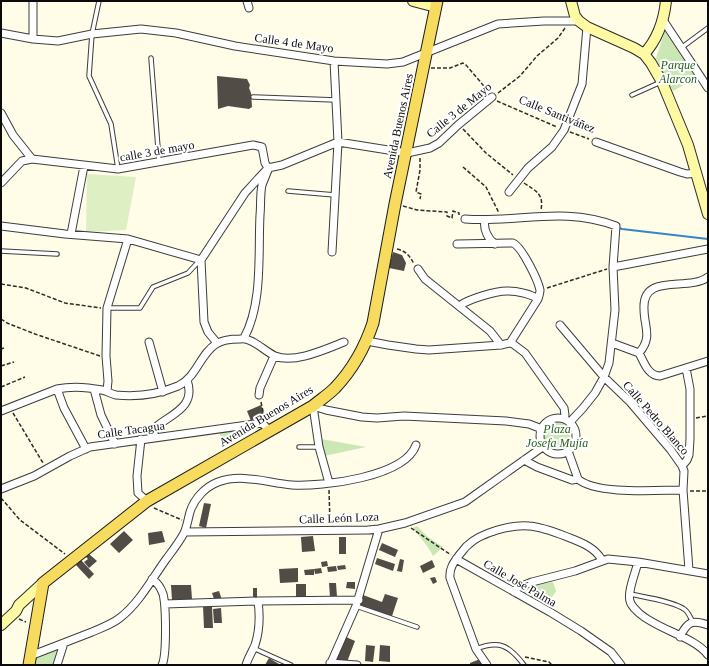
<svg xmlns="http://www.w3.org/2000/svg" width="709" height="666" viewBox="0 0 709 666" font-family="Georgia,serif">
	<rect width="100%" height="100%" fill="#fffce7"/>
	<path fill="#cbe7b3" d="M665 31 681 54 696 78 673 91 656 58Z
		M544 435a13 13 0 1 1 26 0a13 13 0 1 1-26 0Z
		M244 427 248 433 224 444 218 430Z
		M321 439 366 447 324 456Z
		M417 526 428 537 443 547 433 556C428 545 420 538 413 528Z
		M553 582 556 591 545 608 522 593C527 583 542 584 553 582Z
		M60 648 55 665H32L33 658Z"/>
	<path fill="#deefc4" d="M87 174 136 177 126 230 86 232Z"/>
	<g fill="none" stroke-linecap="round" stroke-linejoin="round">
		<path stroke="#3586cb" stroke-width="2" d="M617 227 622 229 708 239"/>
	</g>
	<path fill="#524c47" d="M217 76 247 79 250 85 249 88 251 93 252 107 249 109 228 106 218 109Z
		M393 252 402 255 406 263 404 271 389 268Z
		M261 405 264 414 260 419 251 421 247 411Z
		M204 503 211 504 206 528 199 526Z
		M124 531 133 540 119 553 110 544Z
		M162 531 165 542 149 545 148 533Z
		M313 536 315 551 302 552 301 537Z
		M339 537H346V554H339Z
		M382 543 398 550 395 557 379 550Z
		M89 554 97 561 89 568 84 562 88 559 86 557Z
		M377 558 395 564 393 571 375 564Z
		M400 559 404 560 402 572 397 571Z
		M81 560 94 574 89 579 76 565Z
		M432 560 435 567 423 573 420 566Z
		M327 561 328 566 322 567 321 562Z
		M345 565 346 569 338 570 337 566Z
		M336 566 337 571 328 572 327 567Z
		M298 568V582L280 583 279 569Z
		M321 568 322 573 315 574 314 569Z
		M314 569V575H305L304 570Z
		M435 577 437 582 433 584 430 578Z
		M347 582H355V589L346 588Z
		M329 583H336L337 597H330Z
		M296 584H306V597H296Z
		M171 585H191L192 599 172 600Z
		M253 588H257V597H253Z
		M219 591 222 600 215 602 212 593Z
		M385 594 398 598 392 616 359 606 363 595 382 602Z
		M203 606H212L213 628H204Z
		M221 608 222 623H214L213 609Z
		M346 637 355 641 347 662 336 660Z
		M366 645 375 646 373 662 365 661Z
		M380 645 390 646V662L379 661Z
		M269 658 279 664V665H265Z
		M480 659 482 664 470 665V663Z"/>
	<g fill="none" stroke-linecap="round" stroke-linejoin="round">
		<g stroke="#3d3d3d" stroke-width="5.5">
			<path id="lane" d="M99 1 92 34 89 76 111 124 118 169
				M681 48 708 28
				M151 58 159 161
				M632 95 661 82
				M253 97 336 100
				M288 191 335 195
				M1 251 57 254
				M107 308H140L153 287 188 273 200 260
				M299 447H319
				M630 594C644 597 673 601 684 609 689 612 690 618 693 622
				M356 606 417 627
				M253 648 291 665
				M476 649C499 640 509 645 524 665"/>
		</g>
		<g stroke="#3d3d3d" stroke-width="9">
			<path id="street" d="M33 1V39
				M247 1 249 8
				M663 20 708 88
				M1 33 33 39 58 41 92 34 141 29 176 33 235 46 334 61 387 64 403 62 498 24 544 21H579
				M1 113 13 135 32 159
				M596 142 680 172 687 174 697 173
				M268 168 282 165 338 142 407 153 430 148 439 143 458 125 492 97
				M1 183 22 161 32 159 118 169 253 145 262 147 265 163 268 168
				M509 192 528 168 552 147 564 130 582 84 587 27
				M465 219C519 223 563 206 616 226L613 267 615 310 609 363 604 377 595 393 583 408 570 422
				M485 220C483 229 488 239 495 244
				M1 226 65 234 128 239 201 260
				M71 234 84 166
				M457 244 513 243C522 247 538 280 540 290 540 293 539 296 538 299L510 343
				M332 252 338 142 334 61
				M613 267 708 249
				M418 269 425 279 490 331 501 345
				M459 306C469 299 495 291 507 291 517 291 531 294 538 299
				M560 325 604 377 630 402 670 449 682 466 684 471 683 490 689 570
				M244 338C263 303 258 254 260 215 261 205 260 194 262 185 264 180 266 175 268 170
				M367 341 388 345 416 349 429 350 501 345 510 343 513 344 525 353 564 408 565 415 564 419
				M149 342 163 392
				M217 343 208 332 204 322 201 260 245 193 268 168
				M612 343 639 353C644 362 648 376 660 376L708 361
				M639 353C653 337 644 327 644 309 642 272 688 292 708 277
				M57 389 64 408 86 449
				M94 389 101 415 115 444
				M107 391 108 381 106 356 107 308 128 239
				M259 395 260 388 274 356
				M1 411 57 389C71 386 87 387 102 390 107 391 111 394 116 395 137 397 159 394 178 386 197 377 200 354 216 344 222 340 233 339 240 339 252 337 264 351 275 356 294 364 326 349 344 342
				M540 436a18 18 0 1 1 36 0a18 18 0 1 1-36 0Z
				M154 438V429L157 426C174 413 196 406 187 380
				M141 439 137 476 138 493 147 501
				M568 451 578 479
				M524 460 537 467 572 480 578 479C596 495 658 490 683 490
				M682 466 687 460 689 455 690 439V389L686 368
				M329 483 319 447 313 406 326 410 362 417 377 418 404 416 506 421 529 424 542 429
				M1 489 34 476 70 456 90 447 262 423 269 430
				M185 532 368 530 379 529 405 523 465 502 544 446
				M456 559 550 612 581 631 611 652 621 665
				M638 562C636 571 627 592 630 601 631 606 636 610 639 613 658 630 695 637 708 655
				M152 579C158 583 161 588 163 594 166 605 167 655 162 665
				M514 592 517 588 532 582 575 571 608 559 638 562 708 574
				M165 604 258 601 359 600
				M680 637C687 622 692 619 708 625
				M30 656C51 648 71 640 92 632 101 628 113 624 121 617 140 602 153 577 167 558 173 550 180 541 184 533 187 527 188 519 190 512 194 499 205 487 218 482 242 473 268 483 292 485 322 487 405 477 416 445
				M330 663 357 665
				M57 665 64 643
				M246 665C248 658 252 652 255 645 260 630 260 616 258 601
				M330 665 356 606 379 529
				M487 665 476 649 450 578C449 568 454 562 460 554 463 551 465 547 468 545 480 533 512 524 529 526 543 527 557 533 570 538 583 543 595 548 602 560"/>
		</g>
		<g stroke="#2c2c2c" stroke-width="12">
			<path id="secondary" d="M413 1 436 7
				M571 1 575 16 579 21 587 27 634 48 644 54 651 63 662 82 688 145 708 214
				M644 54C657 40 664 20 666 1
				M1 625 16 611 19 605 43 583"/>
		</g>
		<g stroke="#1b1b1b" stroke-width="13">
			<path id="primary" d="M29 665 43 583 147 501 313 406C320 400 328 395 335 388 352 370 365 347 373 323L395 204 437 1"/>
		</g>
		<path stroke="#2c2c2c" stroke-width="1.5" stroke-dasharray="4 2" stroke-linecap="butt" d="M431 68H450L463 63 466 65 489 92
			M498 93 520 76 537 56 558 38 565 28
			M497 101 557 127
			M463 129 486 153 513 175
			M570 132 589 139
			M420 158V170L416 192 421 194 420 199
			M463 167 486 187 499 213
			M524 183C536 191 544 194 541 210
			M403 206 417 210 447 212V216L452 218 453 211 459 213V215
			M397 249C406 251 410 256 414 264
			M1 284 26 288 65 303 101 308
			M547 288 607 269
			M1 319 7 323 35 334 100 356
			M1 349 4 348
			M1 366 14 362
			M1 387 25 377
			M261 402 264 416
			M13 413 43 463
			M696 418 708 416
			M329 490 330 524
			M690 491H708
			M1 498 20 520 65 554
			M154 508 182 520
			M411 528 451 555
			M19 619 26 622
			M525 657 549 662 552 665"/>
		<use href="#lane" stroke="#fff" stroke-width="3.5"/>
		<use href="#street" stroke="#fff" stroke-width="7"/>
		<use href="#secondary" stroke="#fefaa3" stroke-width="10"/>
		<use href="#primary" stroke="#f7db5f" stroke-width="11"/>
	</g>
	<g text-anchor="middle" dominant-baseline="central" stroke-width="4" stroke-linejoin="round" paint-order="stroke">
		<g font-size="12" fill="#0a0a0a" stroke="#fff">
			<text transform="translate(294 43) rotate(8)">Calle 4 de Mayo</text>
			<text transform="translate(459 110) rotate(-39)">Calle 3 de Mayo</text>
			<text transform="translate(557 114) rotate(22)">Calle Santiváñez</text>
			<text transform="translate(398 126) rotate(-78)">Avenida Buenos Aires</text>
			<text transform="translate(157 151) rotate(-10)">calle 3 de mayo</text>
			<text transform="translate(266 416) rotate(-31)">Avenida Buenos Aires</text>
			<text transform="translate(656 418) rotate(49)">Calle Pedro Blanco</text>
			<text transform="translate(131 430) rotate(-8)">Calle Tacagua</text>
			<text transform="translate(339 518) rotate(-2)">Calle León Loza</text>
			<text transform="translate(520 583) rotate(30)">Calle José Palma</text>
		</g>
		<g font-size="12" font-style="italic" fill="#26601c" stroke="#fff">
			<text x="678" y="65">Parque<tspan x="678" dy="14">Alarcon</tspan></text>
			<text x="557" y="429">Plaza<tspan x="557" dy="14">Josefa Mujía</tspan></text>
		</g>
	</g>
	<rect width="709" height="666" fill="none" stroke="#0a0a0a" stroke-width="4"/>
</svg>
